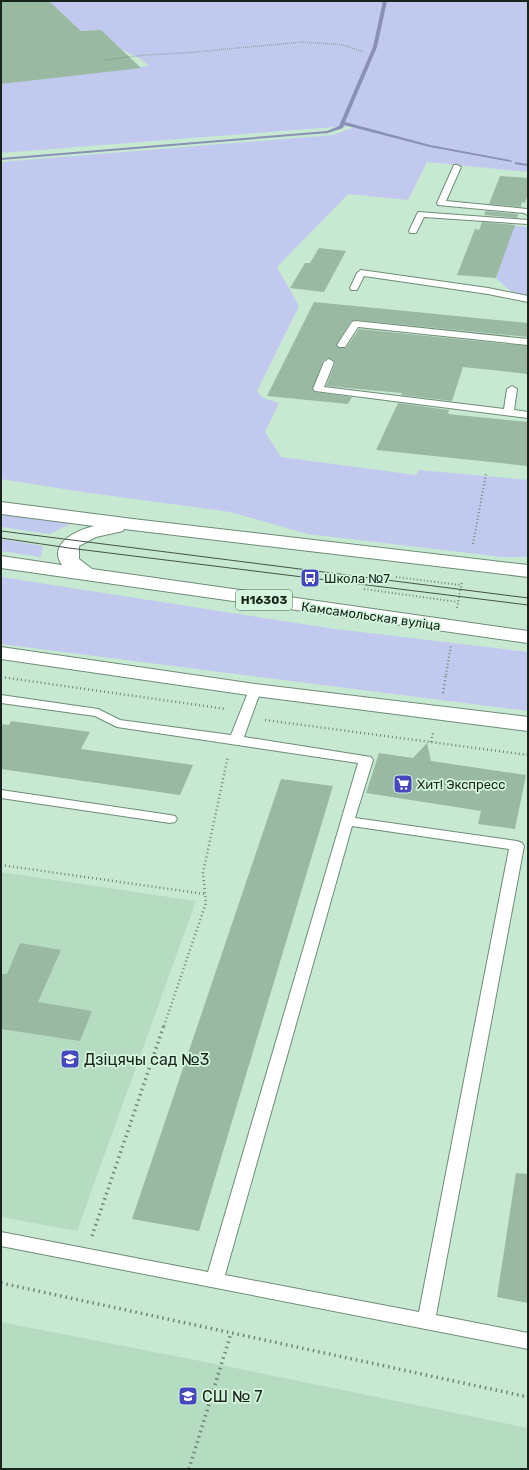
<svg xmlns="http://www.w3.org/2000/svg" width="529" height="1470" viewBox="0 0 529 1470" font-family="Rubik,sans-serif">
	<rect width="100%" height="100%" fill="#c8e9d1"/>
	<path fill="#b5dcc1" d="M1 872 196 901 77 1231 1 1217Z
		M1 1322 221 1365 528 1428V1469H1Z"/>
	<path fill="#c1c9ef" d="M49 1H528V172L427 162 408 200 348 194 277 267 299 306 257 391 263 398 279 403 265 432 281 457 416 475 419 470 528 480V557H503L308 534 230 512 83 492 1 479V162L333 135 360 125 1 153V84L149 66 141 59 122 50 101 30 81 31Z
		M514 226 528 227V296L513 293 496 278Z
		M1 514 72 523 50 534 1 527Z
		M1 539 43 546 41 557 1 551Z
		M1 577 335 629 528 652V711L1 644Z"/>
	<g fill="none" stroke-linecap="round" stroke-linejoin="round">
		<path fill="#8990b5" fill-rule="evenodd" d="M383 1H387L377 47 345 122 430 145 510 160 512 161V162L430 147 344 125 343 128 328 133 1 160V158L327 131 339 126 373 47Z
			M515 162 528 164V166L515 164Z"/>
	</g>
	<path fill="#99b9a2" d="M1 1H49L81 31 101 30 141 68 1 84Z
		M500 176 528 178V193L525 203 522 202 521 207 489 204Z
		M486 211 518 214 517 218 484 215Z
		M482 222 515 225 496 278 457 275 475 229 479 230Z
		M319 248 346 251 324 292 290 288 305 263H310Z
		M314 302 528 323V337L355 320 351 321 336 345 339 348H346L359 329 528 346V374L463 367 452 401 401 395 402 393 326 386 335 363 328 358 323 361 312 390 315 392 352 397 348 404 267 396Z
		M398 403 449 410 448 414 528 422V466L376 450Z
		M11 721 90 732 81 749 193 765 180 795 1 769V724L9 725Z
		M427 743 431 761 526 775 515 829 478 824 481 811 366 793 379 753 413 758Z
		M281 779 333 786 199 1231 132 1219Z
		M20 943 61 950 38 1002 92 1011 80 1041 1 1029V974H7Z
		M516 1173 528 1174V1303L497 1297Z"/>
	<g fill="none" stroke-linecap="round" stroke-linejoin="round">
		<g stroke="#6d8c76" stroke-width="2">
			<path id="lane" d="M454 165H457L461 167 446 201 527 209 528 215 524 213 438 205 437 203Z
				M418 212 528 220V224L424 217 416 233H410L409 231Z
				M361 270 488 288 528 296V302L488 294 364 276 357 290H351L350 288 357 273Z
				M355 321 528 339V345L358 327 345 347H339L337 345 352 322Z
				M329 359 334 362 324 387 504 409 507 389 512 386 517 389 514 410 528 412V418L315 391 313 389 324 362Z
				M255 686 259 687 261 690 244 737 371 757 373 760 355 818 517 841 522 843 524 846 436 1315 528 1333V1349L1 1246V1232L208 1272 358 763 117 727 95 716 1 703V695L98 709 120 720 231 735 249 690 251 687ZM352 826 509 849 419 1312 225 1275Z
				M1 790 170 815 175 816 177 819 175 822 170 823 1 798Z"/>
		</g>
		<g stroke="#6d8c76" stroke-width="2">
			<path id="secondary" d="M1 647 255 684 528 717V731L255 696 1 659Z"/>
		</g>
		<g stroke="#6d8c76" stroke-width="2">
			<path id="primary" d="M1 502 133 519 528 565V577L124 529 123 531 96 537 79 546V559L92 569 528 631V643L1 568V556L62 565C47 543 78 530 94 526L1 514Z"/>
		</g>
		<path stroke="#6f8575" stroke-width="1.5" stroke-dasharray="0.5 1.5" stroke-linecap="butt" d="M104 60 144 55 184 53 303 42 344 45 363 52"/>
		<path stroke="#6f8575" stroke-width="2" stroke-dasharray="1 2.5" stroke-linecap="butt" d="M473 544 486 474
			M396 577 461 585
			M364 589 458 602
			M457 608 462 582
			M446 675 451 645"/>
		<path stroke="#6f8575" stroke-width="2.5" stroke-dasharray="1 3" stroke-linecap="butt" d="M1 677 226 709
			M443 693 446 674
			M265 720 528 755
			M431 742 433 733
			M1 865 205 894
			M164 1026 206 903 203 873 228 756"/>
		<path stroke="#6f8575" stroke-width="3.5" stroke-dasharray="1.5 4" stroke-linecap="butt" d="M92 1236 164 1025
			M1 1283 528 1397
			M189 1469 231 1333"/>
		<use href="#lane" fill="#fff" fill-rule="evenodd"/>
		<use href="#secondary" fill="#fff" fill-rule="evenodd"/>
		<use href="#primary" fill="#fff" fill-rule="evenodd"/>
		<path stroke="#425347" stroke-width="1" d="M1 531 528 598
			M1 538 69 548 528 605"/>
	</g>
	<defs>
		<g id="bus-square" transform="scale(1)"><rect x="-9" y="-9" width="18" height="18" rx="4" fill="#4547bc" stroke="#d5f6de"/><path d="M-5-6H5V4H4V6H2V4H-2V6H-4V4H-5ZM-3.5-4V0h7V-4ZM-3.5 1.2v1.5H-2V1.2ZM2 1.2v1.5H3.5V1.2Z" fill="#fff"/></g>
		<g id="supermarket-square" transform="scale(1)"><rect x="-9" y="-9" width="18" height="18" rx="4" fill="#4547bc" stroke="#d5f6de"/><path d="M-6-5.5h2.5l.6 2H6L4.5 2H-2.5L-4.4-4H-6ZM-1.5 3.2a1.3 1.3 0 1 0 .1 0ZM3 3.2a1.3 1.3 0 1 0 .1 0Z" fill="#fff"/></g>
		<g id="school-square" transform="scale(1)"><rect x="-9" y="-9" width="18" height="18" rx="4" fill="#4547bc" stroke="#d5f6de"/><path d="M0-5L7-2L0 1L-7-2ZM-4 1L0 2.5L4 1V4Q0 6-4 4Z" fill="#fff"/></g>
	</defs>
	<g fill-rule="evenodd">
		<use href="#bus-square" x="310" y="578"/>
		<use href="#supermarket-square" x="403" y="784"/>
		<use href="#school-square" x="70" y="1059"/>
		<use href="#school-square" x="188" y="1396"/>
	</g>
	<g text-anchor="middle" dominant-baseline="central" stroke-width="3.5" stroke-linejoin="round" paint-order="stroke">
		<rect fill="#d5f6de" stroke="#516456" stroke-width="1" x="236" y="590" width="56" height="20" rx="3"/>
		<g font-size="12" font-weight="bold" fill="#19251c">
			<text x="264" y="600">Н16303</text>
		</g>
		<g font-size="13" fill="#19251c" stroke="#d5f6de" text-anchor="start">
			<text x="324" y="578">Школа №7</text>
			<text x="417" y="784">Хит! Экспресс</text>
		</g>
		<g font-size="13" fill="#19251c" stroke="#d5f6de">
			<text transform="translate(371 616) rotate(8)">Камсамольская вуліца</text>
		</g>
		<g font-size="16" fill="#19251c" stroke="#d5f6de" text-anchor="start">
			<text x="84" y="1059">Дзіцячы сад №3</text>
			<text x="202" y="1396">СШ № 7</text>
		</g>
	</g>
	<rect width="529" height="1470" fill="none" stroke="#19251c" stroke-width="4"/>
</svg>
